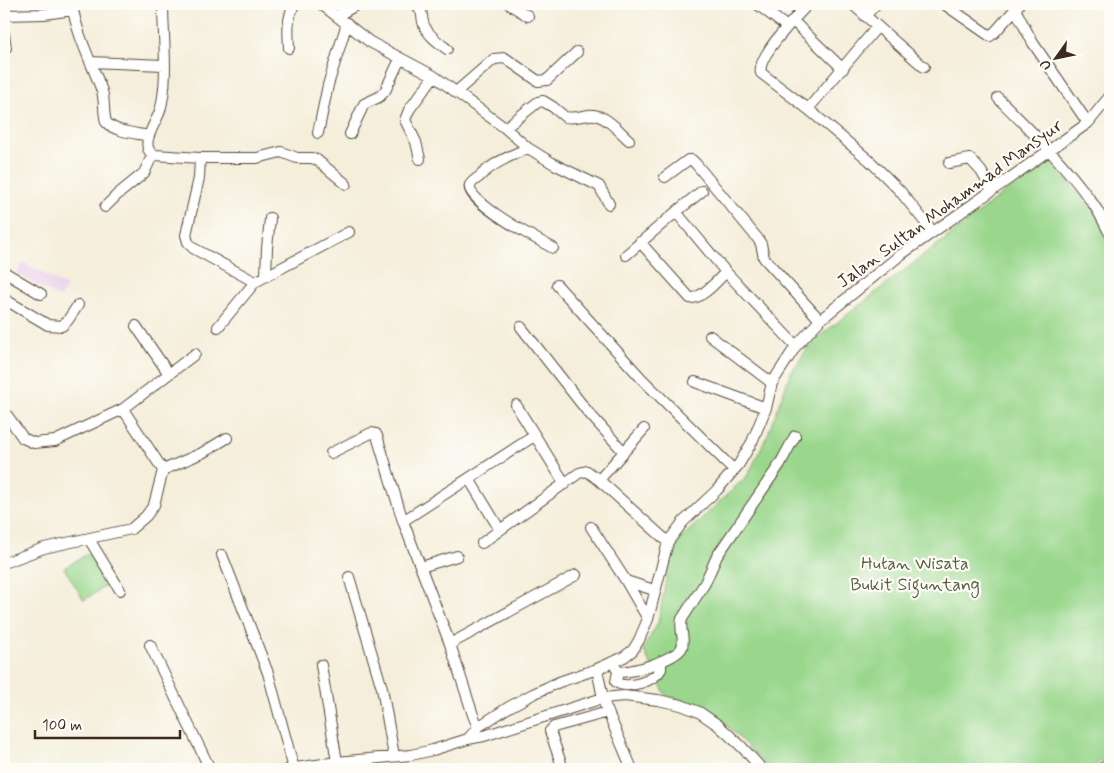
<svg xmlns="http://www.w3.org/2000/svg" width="1114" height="773" viewBox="0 0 1114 773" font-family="Mynerve,sans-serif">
	<rect width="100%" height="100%" fill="#fdfcf7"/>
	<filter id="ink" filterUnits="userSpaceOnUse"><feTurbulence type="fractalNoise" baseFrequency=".02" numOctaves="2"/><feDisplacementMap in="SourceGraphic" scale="10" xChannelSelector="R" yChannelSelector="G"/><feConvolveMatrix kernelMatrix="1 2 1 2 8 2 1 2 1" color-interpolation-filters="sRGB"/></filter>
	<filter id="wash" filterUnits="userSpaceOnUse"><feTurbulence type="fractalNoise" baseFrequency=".0096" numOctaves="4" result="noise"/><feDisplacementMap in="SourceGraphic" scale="20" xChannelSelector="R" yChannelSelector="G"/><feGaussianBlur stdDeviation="1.12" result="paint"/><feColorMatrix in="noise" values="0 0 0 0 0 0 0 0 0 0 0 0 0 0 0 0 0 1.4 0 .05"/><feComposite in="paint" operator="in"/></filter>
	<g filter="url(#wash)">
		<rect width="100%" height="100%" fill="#f4eeda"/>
		<path fill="#ebd1eb" d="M23 262 67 287 60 298 17 274Z"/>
		<path fill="#9ad78c" stroke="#6a8055" d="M1048 159 1096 213 1110 240V754L1090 769H769L722 720 699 704 666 696 643 649 658 623 669 563 680 539 748 475 768 434 791 372 812 342Z
			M92 551 112 582 84 600 64 568Z"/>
	</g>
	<g filter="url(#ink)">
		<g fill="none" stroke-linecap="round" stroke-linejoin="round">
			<g stroke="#57473a" stroke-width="12">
				<path id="minor" d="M72 4C77 36 91 61 102 91 105 101 103 112 106 122 114 132 136 133 149 136
					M163 4C163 37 169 79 160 111 156 123 137 148 155 155L200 158 199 178 186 235 188 242 193 248 255 282 349 232
					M321 4 370 42 434 76 505 128 528 148C510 156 493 163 479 177 476 179 472 182 470 185 463 200 540 241 553 248
					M416 4C423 14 421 11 423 22 425 33 439 43 447 49
					M509 4 528 16
					M757 4 787 27
					M808 4C797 16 756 57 761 73L808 109 870 161 900 191 933 232
					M852 4 924 67
					M944 4 990 36 995 32 1018 6
					M1014 4 1015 9 1033 43 1088 123
					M4 15 44 14 73 10
					M337 16 358 4
					M865 16 876 4
					M793 21 843 69
					M4 34 6 48
					M289 48C288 30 287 20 294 4
					M90 62 164 65
					M456 92 494 59 505 58 538 81 547 80 577 52
					M998 98C1031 131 1064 163 1091 201 1099 211 1104 223 1110 234
					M808 109 877 27
					M505 128 538 102 543 101 553 107 565 117C574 119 581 116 589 115 604 113 619 131 629 140
					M318 133 328 85 347 23
					M350 134 364 104 379 97 385 91 400 59
					M528 148 554 164 599 186 609 204
					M200 158H257L281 152 297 158H312L317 160 346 184
					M420 159 416 142 405 120 409 110 434 76
					M949 163 970 159 981 171 992 190
					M665 177 688 160H692L696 164 758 239 761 244 764 258 820 320
					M105 207 117 195 144 173 153 154
					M676 212 702 191
					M640 242 690 298C701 300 718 280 726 272
					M626 255 676 212 726 272 796 346
					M4 272 41 294
					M266 276 267 248 270 218
					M557 285 642 379 734 470
					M4 299 48 325 62 326 68 320 78 305
					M136 326 169 374
					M218 327 255 282
					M521 327 587 411 624 452
					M710 336 772 383
					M695 382 766 408
					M516 405 565 484
					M4 411 23 438 34 443 55 441 123 409
					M331 453 371 433 376 434 377 436 403 521 450 644 473 715 478 727
					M163 470 202 453 227 438
					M469 479 500 530 579 473 587 471 599 480 668 542
					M599 480 644 429
					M403 521 534 436
					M591 527 626 581 648 619
					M89 539 120 590
					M482 543 500 530
					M222 555 268 673 294 769
					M4 563 44 548 131 529 146 516 154 505 163 470 123 409 195 354
					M421 567 457 556
					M349 577 382 688 394 756
					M626 581 654 590
					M450 644 576 575
					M150 645 210 769
					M612 662 618 671C628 675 679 658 682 647 685 638 679 628 682 619L705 583 717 556 780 464 795 436
					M321 665 337 762
					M597 669 604 703 632 769
					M618 671 616 682C627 690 655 681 661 669V661
					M468 739 484 736 603 698 624 696 658 700 681 705 699 712 718 725 742 747 762 769
					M289 769 337 762 411 755 433 750 468 739 478 727 509 707 533 694 559 682 597 669 624 657 633 650 639 640 648 619 668 542 683 522 717 490 739 464 752 442 766 408 772 383 796 346 820 320 899 256 1088 123 1110 96
					M563 769 550 731 554 727 608 712
					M1100 769 1110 764"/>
			</g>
			<use href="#minor" stroke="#fff" stroke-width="10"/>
		</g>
	</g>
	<g text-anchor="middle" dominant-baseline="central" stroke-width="4.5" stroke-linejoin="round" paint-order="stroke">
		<g font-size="18" fill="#3b2a1e" stroke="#fdfcf7">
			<text transform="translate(950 204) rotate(-36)">Jalan Sultan Mohammad Mansyur</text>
		</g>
		<g font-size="18" fill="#585e3f" stroke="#fdfcf7">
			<text x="915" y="564">Hutan Wisata<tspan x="915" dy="21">Bukit Siguntang</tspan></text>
		</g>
	</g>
	<rect width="1114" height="773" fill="none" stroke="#fdfcf7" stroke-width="20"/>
	<g transform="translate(1056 58) rotate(237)" stroke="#fdfcf7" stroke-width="4" paint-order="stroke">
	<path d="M0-4L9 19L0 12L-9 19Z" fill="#3b2a1e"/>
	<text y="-8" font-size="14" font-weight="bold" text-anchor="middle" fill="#3b2a1e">U</text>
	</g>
	<path d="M35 730v8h145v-8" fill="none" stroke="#3b2a1e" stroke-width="2.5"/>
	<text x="42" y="730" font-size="15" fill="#3b2a1e" stroke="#fdfcf7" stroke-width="4" paint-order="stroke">100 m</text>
</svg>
